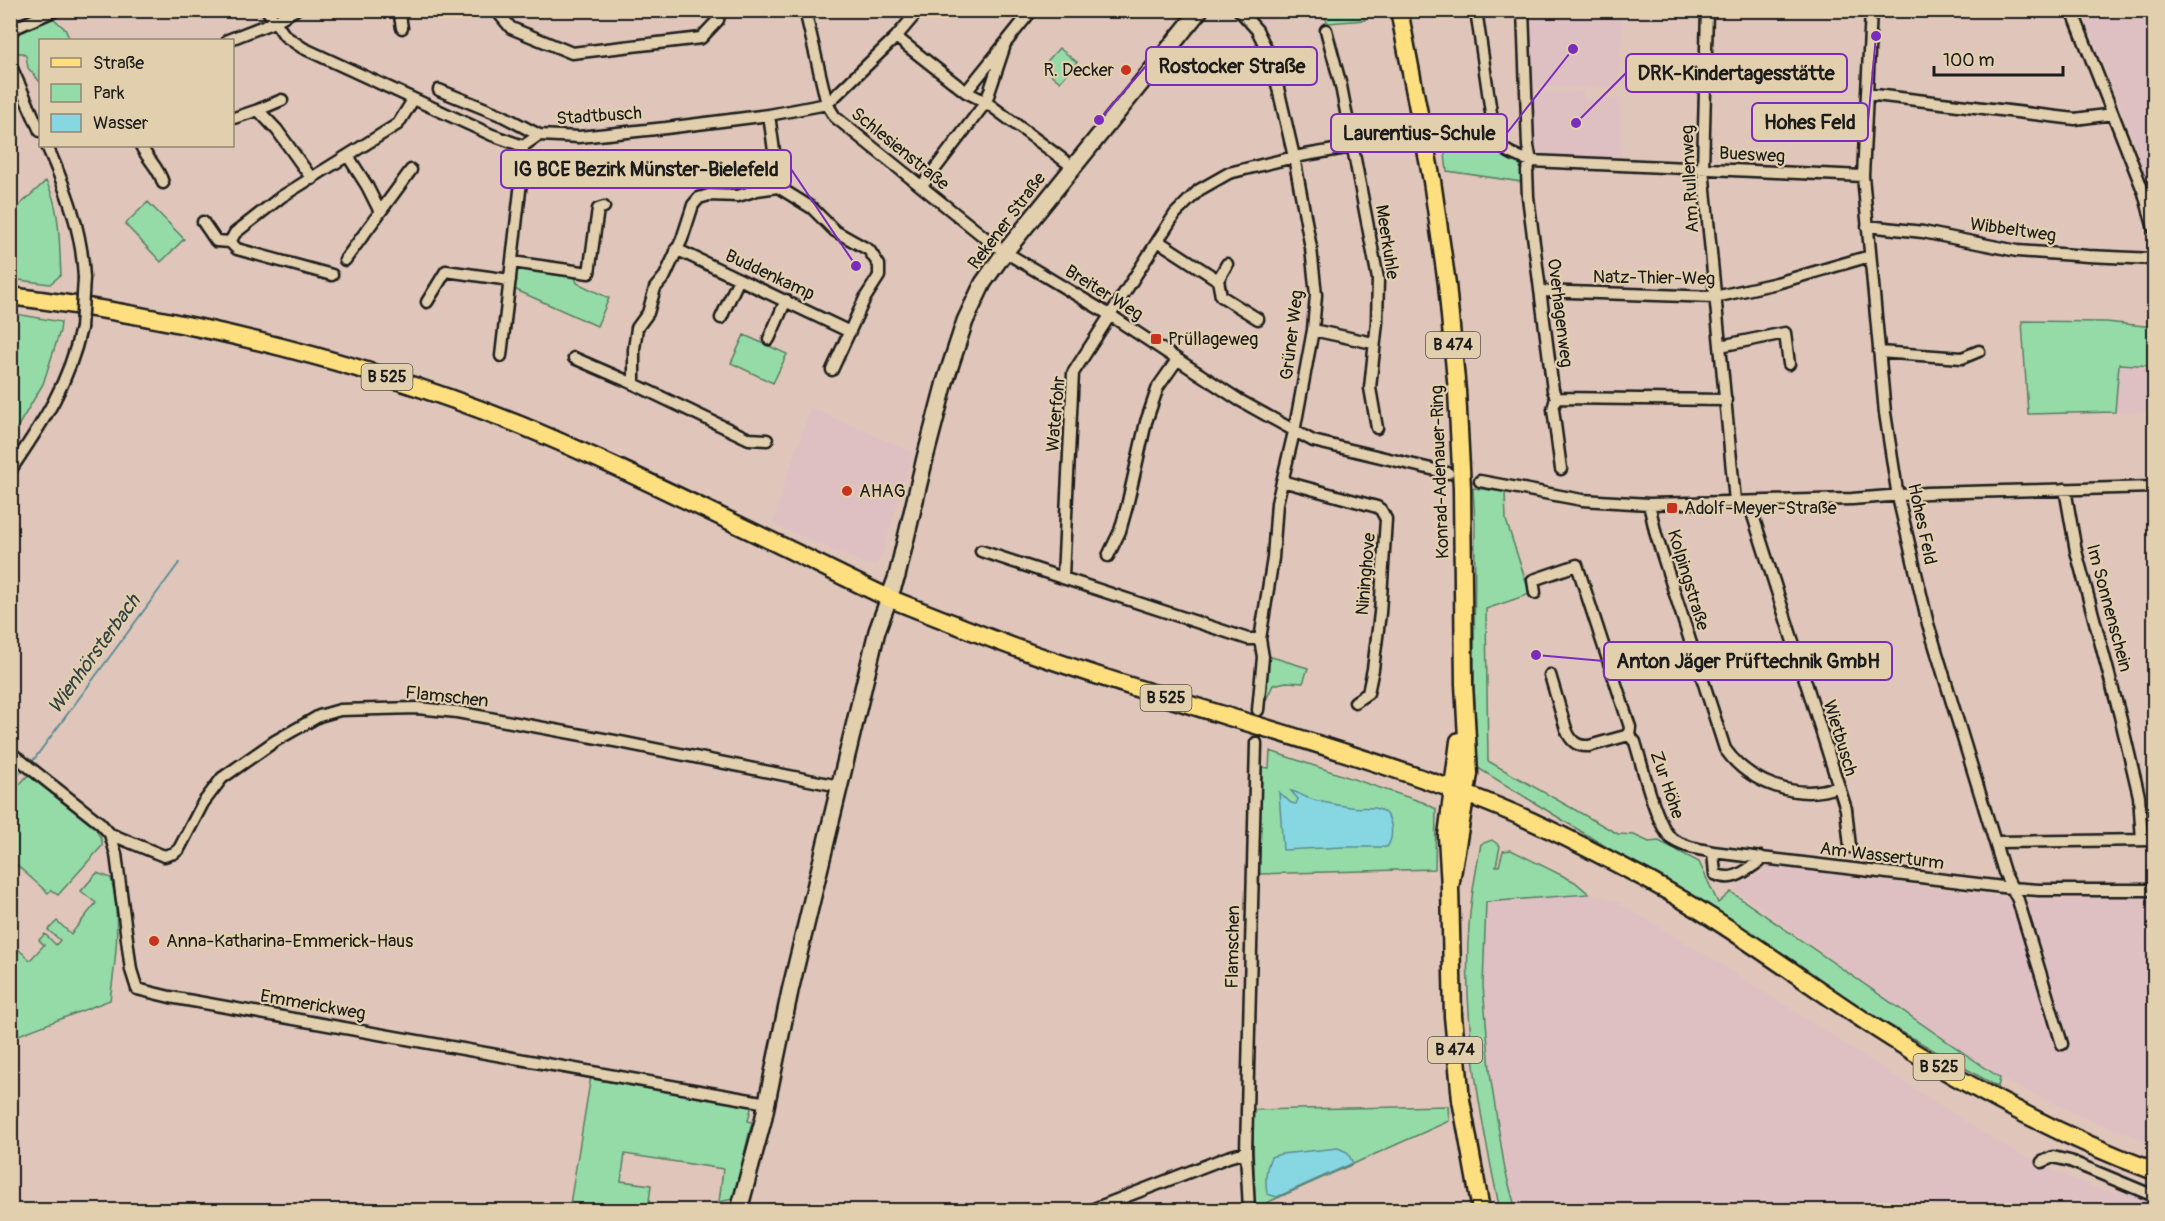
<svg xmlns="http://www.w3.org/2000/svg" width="2165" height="1221" viewBox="0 0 2165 1221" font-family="Pangolin,sans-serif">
	<rect width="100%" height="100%" fill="#e0c6ba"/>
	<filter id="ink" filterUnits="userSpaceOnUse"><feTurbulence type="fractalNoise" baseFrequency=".0167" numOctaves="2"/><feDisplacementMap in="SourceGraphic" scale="12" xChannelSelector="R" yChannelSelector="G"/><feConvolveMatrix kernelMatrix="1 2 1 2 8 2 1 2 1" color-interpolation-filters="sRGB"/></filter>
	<g filter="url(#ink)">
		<path fill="#dec0c3" d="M1249 11H1287L1263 25Z
			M1525 11H1623L1618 88 1527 87Z
			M2082 11H2154V213L2134 141Z
			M1583 92 1584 100 1621 98V158L1540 155 1531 146 1529 94Z
			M2118 364 2154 366V412H2115Z
			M810 409 816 410 914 452 881 558 875 565H867L773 524 784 484Z
			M1766 866 2029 900 2154 898V1144L2085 1118 1996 1077 1732 888 1764 872Z
			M1588 893 1616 901 1718 962 1998 1142 2048 1168 2101 1190 2124 1192 2154 1203V1210H1516L1505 1170 1491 1081 1483 986 1486 901Z"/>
		<path fill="#95dba8" stroke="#587c62" stroke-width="1.5" d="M1321 11H1362L1365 20 1328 23Z
			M52 17 65 29 70 40H40V82L28 68 26 56 23 53H13L11 42 16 32Z
			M1059 48 1077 62 1060 82 1042 67Z
			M1443 138 1486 140 1520 164 1522 182 1447 171Z
			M46 181C61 209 59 244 61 275L50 284 11 279V213Z
			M148 202 184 239 161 262 125 224Z
			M517 268 575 276 577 283 609 298 597 326 514 289Z
			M11 313 61 322 60 331 43 384 11 438Z
			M2022 321 2106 322 2154 327V366L2119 364 2115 412 2028 414Z
			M744 335 787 354 773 383 731 363Z
			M1473 488 1505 492 1506 520 1530 594 1486 609 1488 761 1618 834 1634 835 1649 842 1659 841 1699 862 1718 903 1731 892 2000 1078 1998 1087 1879 1019 1712 912 1478 768 1474 687 1475 522Z
			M1265 655 1308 668 1303 683 1286 682 1273 685 1266 700Z
			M1270 751 1425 803 1436 809 1435 869 1258 874 1262 767 1269 768Z
			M28 775 96 829 102 841V846L58 895 51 890 48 893 11 860V794Z
			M1492 840 1500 846 1496 866H1499L1503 851 1511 850 1575 882 1589 894 1486 902 1483 986 1491 1081 1505 1170 1516 1210H1500C1480 1117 1462 1021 1469 925 1471 898 1476 870 1481 844Z
			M97 873 111 878C121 919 116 959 110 1000L11 1038V958L18 949 30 960 44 945 39 940 45 934 56 945 60 940 48 930 57 921 71 934 96 903 81 891Z
			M591 1076 752 1104 748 1121 752 1122 733 1199 719 1202 723 1169 625 1154 621 1181 651 1185 648 1210H569Z
			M1448 1106 1449 1121 1255 1208 1252 1110Z"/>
		<path fill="#87d7e3" stroke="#5c8c93" stroke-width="1.5" d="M1291 791C1298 792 1302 796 1308 798 1322 803 1337 805 1351 807 1361 809 1375 805 1384 812 1393 819 1394 838 1387 847H1344L1283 850 1279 792 1291 803 1296 804 1298 799Z
			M1338 1148 1347 1152 1353 1163 1277 1197 1267 1194C1265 1181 1265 1169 1271 1157L1281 1154Z"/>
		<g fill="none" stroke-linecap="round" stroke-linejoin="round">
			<path stroke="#5c8c93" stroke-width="2" d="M32 762 179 563
				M10 783 24 769"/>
			<path stroke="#b9a49a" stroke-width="10" stroke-dasharray="10 5" stroke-linecap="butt" d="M1256 743 1258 710"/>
			<g stroke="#1c1c1c" stroke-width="15">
				<path id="street" d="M267 10 285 36 303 48 492 135 523 146
					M399 10 402 28
					M496 10 511 28 572 53 701 38 718 20 720 10
					M805 10 827 104 835 117 983 236 1005 252 1110 315 1239 400 1313 441 1448 473
					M1239 10 1257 30 1271 58 1294 157 1311 248 1316 295 1313 330 1294 432 1277 503 1273 558 1260 639 1263 657 1258 710
					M1476 10 1494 133C1499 151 1515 156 1531 161L1863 176
					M1523 10 1528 146 1531 161 1527 171 1528 197 1553 390 1556 398 1553 409 1561 469
					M1707 10 1703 169 1735 501
					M1871 10 1863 176 1885 413 1898 497 1928 624 2004 872 2018 900 2062 1044
					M2072 10 2144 193 2154 229
					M10 30 56 10
					M1326 30 1341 86 1378 279 1377 322 1370 388 1377 428
					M896 37 966 92 986 102 1073 167
					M228 40 274 22 295 10
					M10 64 40 131
					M439 90 503 116 539 135
					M966 92 1032 10
					M1867 94 2075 119 2113 114
					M258 110 282 100
					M234 118 258 110 277 130 312 179
					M47 146C66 189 82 230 84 278
					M141 146C148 160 159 168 163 183
					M523 146 539 135 579 137 666 128 769 115 827 104 896 37 919 10
					M348 156 367 186 380 212
					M922 186 986 102 1004 48
					M778 187 812 208 835 231 869 250 879 265V276L865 298 832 370
					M203 222 216 241 230 242
					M1867 226 1923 232 2017 251 2088 256 2154 259
					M1158 241 1218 280 1221 296 1258 319
					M230 242 235 233 281 197 398 124 413 100
					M230 242 237 249 332 275
					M676 249 850 332
					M345 260 411 170
					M512 262 589 273 598 209 604 207
					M1218 280 1227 264
					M1540 291 1715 297 1777 283 1870 256
					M427 302 446 271 510 280
					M721 318 739 279
					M1313 330 1373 343
					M769 339 786 300
					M1720 346 1785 333 1789 364
					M1879 352 1962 358 1979 351
					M501 356 521 182 523 146
					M574 358 634 384
					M1556 398 1726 400
					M767 440 749 439 634 384V349L637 328 648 313 655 288 665 276 682 239 693 205 699 198 709 195 738 196 757 190 778 187 774 176 775 158 769 115
					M10 471C43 422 68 386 81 328
					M1282 481 1377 507 1381 510 1386 519 1380 613 1373 669 1368 693 1355 702
					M1480 481 1582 500 1649 504 1852 499 1927 493 2154 487
					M2065 489 2076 551 2120 716 2139 796 2142 840
					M1749 503 1846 809 1850 847
					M1649 504 1656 535 1725 749C1749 783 1799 802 1838 786
					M981 551 1248 639H1260
					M1108 556 1120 531 1127 506 1146 422 1158 387 1177 360
					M1063 576 1073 373 1175 214 1199 190 1229 173 1294 157 1352 147
					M1535 593 1533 580 1577 565 1630 727 1629 735 1635 742C1642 764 1656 826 1672 839 1684 847 1699 849 1713 852L2011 888 2039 890H2154
					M1550 675 1566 729C1570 740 1576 747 1589 746L1629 735
					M10 752 100 823 110 834 116 854 131 970 137 989 170 997 767 1103
					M110 834 164 856 174 853 179 849 203 803 222 778 275 741 319 716 340 710 417 708 457 712 620 742 839 786
					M1995 842 2154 840
					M1713 852 1715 874C1733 883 1745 871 1760 861L1761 857
					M1246 1152 1256 743
					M2042 1162 2053 1157 2070 1161 2154 1196
					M1091 1210 1228 1157 1246 1152 1249 1210"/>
			</g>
			<g stroke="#1c1c1c" stroke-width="20">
				<path id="secondary" d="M739 1210 763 1121 790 991 877 631 897 576 925 458 945 382 965 321 983 283 1005 252 1200 10"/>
			</g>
			<g stroke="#1c1c1c" stroke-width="21">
				<path id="primary" d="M1399 10 1432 181 1447 284 1457 391 1462 488 1464 684 1469 774 1450 887
					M10 296C186 318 356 359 520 425 610 462 698 506 786 548 821 565 856 583 891 599 931 615 971 631 1011 646 1162 701 1318 739 1468 795 1523 815 1576 842 1627 869 1714 913 1793 974 1874 1027 1962 1084 2055 1134 2154 1171
					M1459 741 1447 836 1450 887 1453 1016 1461 1100 1481 1210"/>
			</g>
			<use href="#street" stroke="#e2cfad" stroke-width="10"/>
			<use href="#secondary" stroke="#e2cfad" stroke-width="15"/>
			<use href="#primary" stroke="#fedf80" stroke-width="16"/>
			<g stroke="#1c1c1c" stroke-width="15" stroke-linecap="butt">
				<path id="street-bridge" d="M81 328 84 278"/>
			</g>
			<use href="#street-bridge" stroke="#e2cfad" stroke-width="10"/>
		</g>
	</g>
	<g fill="#c8321e" stroke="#e2cfad" stroke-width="2">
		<circle cx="1126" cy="70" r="6"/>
		<rect x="1150" y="333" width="12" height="12" rx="3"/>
		<circle cx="847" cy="491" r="6"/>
		<rect x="1666" y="502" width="12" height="12" rx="3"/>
		<circle cx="154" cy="941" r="6"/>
	</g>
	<g text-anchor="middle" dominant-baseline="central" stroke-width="4.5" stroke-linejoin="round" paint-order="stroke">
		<g fill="#e2cfad" stroke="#575248" stroke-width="1.5">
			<rect x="1426" y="332" width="54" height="26" rx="4.5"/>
			<rect x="361.5" y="364" width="51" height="26" rx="4.5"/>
			<rect x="1140.5" y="685" width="51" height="26" rx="4.5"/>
			<rect x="1428" y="1037" width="54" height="26" rx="4.5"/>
			<rect x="1913.5" y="1054" width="51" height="26" rx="4.5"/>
		</g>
		<g font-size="16" font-weight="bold" fill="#1c1c1c">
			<text x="1453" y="345">B 474</text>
			<text x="387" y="377">B 525</text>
			<text x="1166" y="698">B 525</text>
			<text x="1455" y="1050">B 474</text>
			<text x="1939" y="1067">B 525</text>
		</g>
		<g font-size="18" fill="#1c1c1c" stroke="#e2cfad" text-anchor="start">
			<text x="1114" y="70" text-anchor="end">R. Decker</text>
			<text x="1168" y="339">Prüllageweg</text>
			<text x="859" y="491">AHAG</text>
			<text x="1684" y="508">Adolf-Meyer-Straße</text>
			<text x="166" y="941">Anna-Katharina-Emmerick-Haus</text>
		</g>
		<g font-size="18" fill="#1c1c1c" stroke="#e2cfad">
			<text transform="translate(599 116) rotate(-4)">Stadtbusch</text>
			<text transform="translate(900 149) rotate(39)">Schlesienstraße</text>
			<text transform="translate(1752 155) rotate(3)">Buesweg</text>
			<text transform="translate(1690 179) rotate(-93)">Am Rullenweg</text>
			<text transform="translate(1007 221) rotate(-53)">Rekener Straße</text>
			<text transform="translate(2013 230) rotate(8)">Wibbeltweg</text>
			<text transform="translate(1387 242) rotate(81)">Meerkuhle</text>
			<text transform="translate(770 275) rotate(25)">Buddenkamp</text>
			<text transform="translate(1654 278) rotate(1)">Natz-Thier-Weg</text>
			<text transform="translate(1104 293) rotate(32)">Breiter Weg</text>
			<text transform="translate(1560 313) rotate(83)">Overhagenweg</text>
			<text transform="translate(1292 335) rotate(-83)">Grüner Weg</text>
			<text transform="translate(1056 414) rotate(-85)">Waterfohr</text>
			<text transform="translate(1440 472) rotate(-92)">Konrad-Adenauer-Ring</text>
			<text transform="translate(1922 524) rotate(78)">Hohes Feld</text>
			<text transform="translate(1366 574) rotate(-85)">Nininghove</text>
			<text transform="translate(1688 580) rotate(73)">Kolpingstraße</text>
			<text transform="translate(2109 608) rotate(75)">Im Sonnenschein</text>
			<text transform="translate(447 697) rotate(6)">Flamschen</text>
			<text transform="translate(1840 738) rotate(73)">Wietbusch</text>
			<text transform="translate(1667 785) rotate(71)">Zur Höhe</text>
			<text transform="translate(1882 856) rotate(7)">Am Wasserturm</text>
			<text transform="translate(1233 947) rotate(-89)">Flamschen</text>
			<text transform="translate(313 1005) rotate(10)">Emmerickweg</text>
		</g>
		<g font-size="20" font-style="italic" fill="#314144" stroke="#e2cfad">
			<text transform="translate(94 654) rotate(-54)">Wienhörsterbach</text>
		</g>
	</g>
	<path fill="none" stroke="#7b2cbf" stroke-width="2" d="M1099 120L1146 66M1576 123L1626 73M1876 36L1868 122M1573 49L1507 133M856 266L791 169M1536 655L1604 661"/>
	<g fill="#7b2cbf" stroke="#e2cfad" stroke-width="2">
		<circle cx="1099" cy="120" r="6"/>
		<circle cx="1576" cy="123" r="6"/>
		<circle cx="1876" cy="36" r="6"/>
		<circle cx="1573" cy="49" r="6"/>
		<circle cx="856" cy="266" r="6"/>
		<circle cx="1536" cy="655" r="6"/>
	</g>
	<g fill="#e2cfad" stroke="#7b2cbf" stroke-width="2">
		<rect x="1146" y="47" width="171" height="38" rx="6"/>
		<rect x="1626" y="54" width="221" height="38" rx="6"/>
		<rect x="1752" y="103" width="116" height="38" rx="6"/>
		<rect x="1331" y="114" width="176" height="38" rx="6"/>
		<rect x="501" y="150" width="290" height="38" rx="6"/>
		<rect x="1604" y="642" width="288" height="38" rx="6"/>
	</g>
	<g font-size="20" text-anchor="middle" font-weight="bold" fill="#1c1c1c">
		<text x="1232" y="73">Rostocker Straße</text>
		<text x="1736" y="80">DRK-Kindertagesstätte</text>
		<text x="1810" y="129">Hohes Feld</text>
		<text x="1419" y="140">Laurentius-Schule</text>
		<text x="646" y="176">IG BCE Bezirk Münster-Bielefeld</text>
		<text x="1748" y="668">Anton Jäger Prüftechnik GmbH</text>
	</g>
	<rect width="2165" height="1221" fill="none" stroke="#e2cfad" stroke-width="36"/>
	<rect x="18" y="18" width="2129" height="1185" fill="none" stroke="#1c1c1c" stroke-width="2" filter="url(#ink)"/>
	<rect x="39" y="39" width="195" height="108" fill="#e2cfad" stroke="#938773" stroke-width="1.5"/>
	<rect x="51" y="58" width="30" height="9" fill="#fedf80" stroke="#938773" stroke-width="1.5"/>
	<text x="93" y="69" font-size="18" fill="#1c1c1c">Straße</text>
	<rect x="51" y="84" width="30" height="18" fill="#95dba8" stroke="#938773" stroke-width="1.5"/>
	<text x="93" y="99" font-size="18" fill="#1c1c1c">Park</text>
	<rect x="51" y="114" width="30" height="18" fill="#87d7e3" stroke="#938773" stroke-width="1.5"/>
	<text x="93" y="129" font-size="18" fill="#1c1c1c">Wasser</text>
	<path d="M1934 66v9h129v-9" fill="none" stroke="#1c1c1c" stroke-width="3"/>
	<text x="1943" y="66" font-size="18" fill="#1c1c1c" stroke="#e2cfad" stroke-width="4.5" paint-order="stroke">100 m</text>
</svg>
